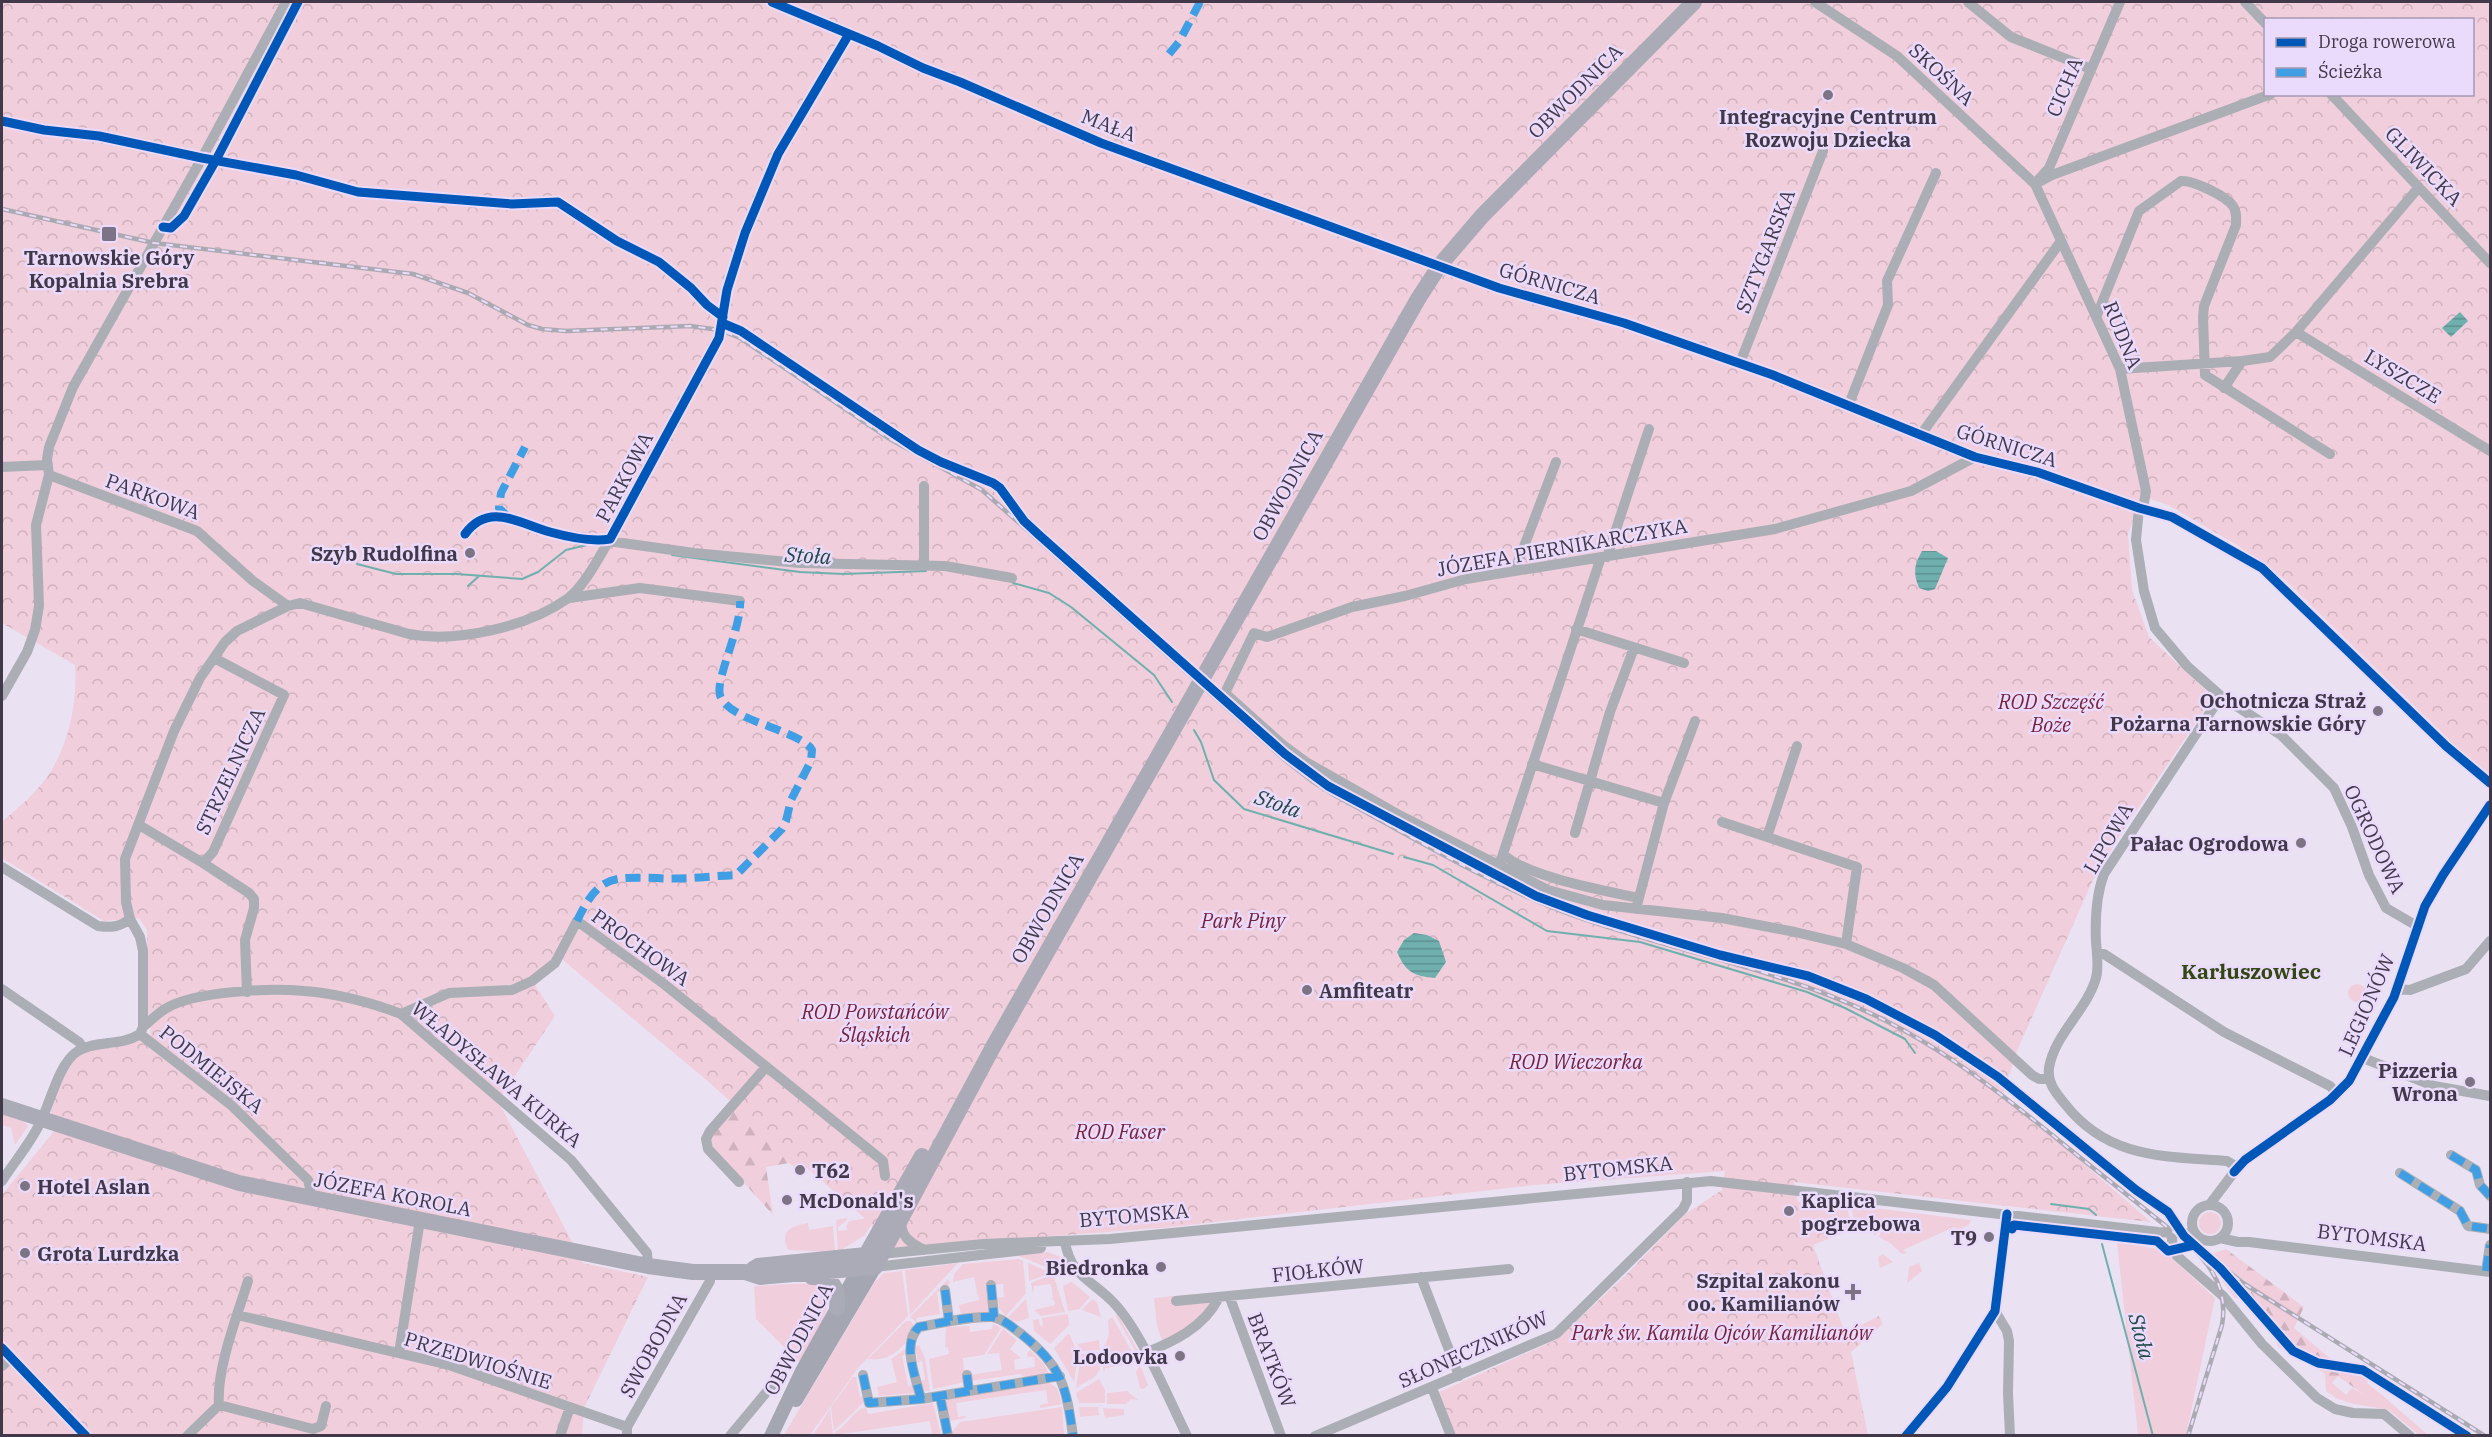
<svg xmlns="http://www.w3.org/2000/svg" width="2492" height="1437" viewBox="0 0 2492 1437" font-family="'IBM Plex Serif',serif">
	<defs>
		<pattern id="forest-firs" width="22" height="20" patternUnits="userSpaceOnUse" patternTransform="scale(1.5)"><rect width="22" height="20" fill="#f0cedb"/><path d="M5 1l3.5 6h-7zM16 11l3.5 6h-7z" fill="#cfb2bd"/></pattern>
		<pattern id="park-crowns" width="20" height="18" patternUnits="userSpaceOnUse" patternTransform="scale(1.5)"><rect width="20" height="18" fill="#f0cedb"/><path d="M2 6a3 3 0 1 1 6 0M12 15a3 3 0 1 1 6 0" fill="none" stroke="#cfb2bd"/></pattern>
		<pattern id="water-rules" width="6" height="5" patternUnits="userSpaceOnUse" patternTransform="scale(1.5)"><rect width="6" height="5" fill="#6fb0af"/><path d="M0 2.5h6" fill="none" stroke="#5d9090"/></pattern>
	</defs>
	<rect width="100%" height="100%" fill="#eae2f3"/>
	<path fill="#f0cedb" d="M2348 993a9 9 0 1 1 18 0a9 9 0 1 1-18 0Z
		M2 1114 23 1121 28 1126 15 1145 11 1128 2 1125Z
		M1850 1205 1971 1220C1970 1227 1963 1227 1958 1230L1954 1227 1903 1250 1907 1253 1902 1254 1890 1243 1879 1237 1881 1231 1878 1230 1875 1236 1870 1226H1856Z
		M881 1209 865 1235 838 1252 836 1220 846 1218 847 1220 838 1227V1231L848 1230 846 1227 849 1221 868 1218Z
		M2199 1223a11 11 0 1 1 22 0a11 11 0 1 1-22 0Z
		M808 1223 809 1230 833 1226 835 1252 788 1250C779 1231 791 1226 808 1223Z
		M2117 1242 2163 1250 2215 1298 2186 1435H2138Z
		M1048 1252 1060 1257 1063 1267 1069 1273 1068 1276 1019 1256 905 1266Z
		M1883 1254 1893 1262 1880 1268 1878 1257Z
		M1018 1259 1023 1261 1026 1293 1006 1316 999 1308 997 1298 1004 1297 1003 1284 989 1285 991 1312 961 1315 959 1305 979 1300 978 1294H975L977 1293 974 1277 953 1282 954 1274 963 1264Z
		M958 1263 910 1315 905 1270Z
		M1028 1263 1051 1273 1029 1281Z
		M1919 1263 1922 1271 1907 1283 1909 1267Z
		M902 1271 908 1316 858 1368 810 1435H784L874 1283 884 1273Z
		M1053 1274 1065 1312 1041 1316 1034 1310 1055 1305 1054 1300 1051 1299 1053 1298 1051 1284 1034 1286 1033 1294 1031 1283Z
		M948 1279 950 1283 948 1284 949 1289 937 1292 940 1314 916 1318 917 1323 910 1317Z
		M1072 1282 1090 1297 1079 1309 1068 1311 1063 1286Z
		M816 1283C847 1295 809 1344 799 1362L756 1319 754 1286Z
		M1193 1294 1212 1301 1200 1318 1163 1343 1157 1326 1154 1298Z
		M1026 1299 1029 1318 1016 1322 1008 1317Z
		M1092 1299 1097 1302 1101 1317 1082 1310Z
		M1068 1314 1069 1325 1050 1344 1034 1331 1033 1320 1039 1319 1040 1326 1043 1325 1042 1318Z
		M1115 1315H1118L1142 1358 1141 1361Z
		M1112 1317 1138 1362 1130 1352 1126 1356 1132 1364 1129 1367 1125 1365 1105 1368 1104 1373 1101 1357 1109 1334 1108 1320Z
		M906 1321H911L915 1328C905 1347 891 1362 868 1359Z
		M993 1324 1001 1328 984 1355 963 1358 965 1382 933 1389 929 1359 949 1354 948 1348 945 1347 946 1327 969 1326 970 1332 992 1329Z
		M1003 1329 1017 1340 1010 1349 1021 1358 1014 1360 1015 1370 1035 1367 1034 1357H1028L1027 1353 1030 1350 1044 1364 1048 1372 1041 1376 1026 1378 1020 1374 971 1381 970 1375 1002 1370 999 1353 987 1354Z
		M1068 1334 1070 1335 1078 1355 1074 1382 1054 1348Z
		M1099 1340 1100 1350 1081 1351 1076 1342 1078 1344Z
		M919 1345 925 1358 930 1391H925L920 1383 925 1379 922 1360 918 1363 915 1346Z
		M907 1348V1353L902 1356 908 1386 913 1385 918 1393 879 1396 877 1387 897 1382 891 1359Z
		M1098 1352 1100 1369 1096 1376 1076 1388 1081 1354Z
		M1139 1367H1141L1148 1385 1143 1389 1140 1388 1136 1372Z
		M853 1377H856L860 1397 864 1396 865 1401 834 1431 831 1407Z
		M1099 1379 1105 1390V1403H1079L1076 1393Z
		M1048 1382 1057 1388 1062 1404 1040 1408V1405L1048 1403 1046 1390 956 1403 958 1417 965 1416 966 1418 949 1421 945 1404 947 1399Z
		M2352 1388 2364 1395H2382L2428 1435H2419L2389 1410 2350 1403 2346 1395Z
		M1127 1391 1138 1400 1131 1399 1126 1404H1107V1393Z
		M933 1403 941 1435H929H932L930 1421 835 1435V1432C847 1426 852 1411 866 1407L868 1414Z
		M1062 1407 1064 1435H994L993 1427 969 1430 970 1435H952L951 1433 960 1422Z
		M1079 1407H1098L1099 1415 1080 1417Z
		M1103 1408 1124 1409V1415L1105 1418Z
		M830 1409 833 1435H813Z"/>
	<path fill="url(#forest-firs)" d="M760 1077 816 1154 806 1167 796 1168 789 1163 766 1167 773 1215 709 1144V1139Z
		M2226 1249 2304 1307 2294 1328 2343 1369 2361 1366 2373 1373 2367 1383 2382 1395H2364L2338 1376 2332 1383 2346 1395 2350 1403 2336 1398 2326 1391 2325 1374 2303 1359 2278 1347 2276 1339 2243 1299 2235 1298 2213 1269 2207 1256Z"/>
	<path fill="url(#park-crowns)" fill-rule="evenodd" d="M2 2H2490V774L2463 753 2284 579 2237 545 2168 505 2142 496 2128 534 2132 590 2149 637 2213 697 2124 829 2092 882 2017 1051 2003 1094 2151 1222 1794 1182 1798 1202 1847 1208 1853 1229 1813 1245 1845 1333 1879 1316 1883 1324 1851 1352 1868 1435H1455L1437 1393 1556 1340 1625 1276 1684 1215 1722 1190 1725 1171 1534 1185 1171 1227 886 1249 869 1222 704 1078 558 956 535 985 555 1016 498 1101 583 1263 648 1277 584 1408 582 1435H2V1195L55 1130 50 1106 75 1055 99 1047 151 1038 147 996V930L139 918 104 921 2 858V822C14 811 28 800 39 787 67 756 78 705 75 665L2 623ZM2266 20H2472V94H2266Z
		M993 1426 994 1435H970L969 1430Z"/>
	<path fill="url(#water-rules)" d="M2460 312 2468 321 2451 337 2442 328Z
		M1922 551H1936L1948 558 1935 589 1928 591 1919 588C1913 573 1914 565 1922 551Z
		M1414 933 1427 935 1439 941 1446 962 1435 978C1413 976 1406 972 1397 952L1404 940Z"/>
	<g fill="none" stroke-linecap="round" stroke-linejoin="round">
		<path stroke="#6fb0af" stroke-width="2" d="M672 555 800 572 843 574 926 571
			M357 564 396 574H457L522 579 538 572 566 550 591 544
			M1013 583 1049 593 1071 607 1154 675 1172 702
			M468 586 479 576
			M1194 730 1201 742 1214 780 1244 809 1393 854
			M1404 857 1433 865 1547 931 1640 942 1807 992 1845 1008 1905 1039 1915 1053
			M2051 1204 2089 1209 2096 1215
			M2102 1244 2153 1436"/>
		<path stroke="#abaeb5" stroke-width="10" d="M772 2 878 46 923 68 960 82 1101 143 1499 288 1624 323 1773 375 1975 457 2037 472 2139 508 2172 517 2262 568 2446 746 2490 783
			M1815 2 1897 56 2035 184 2120 369 2146 491 2143 509
			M1968 2 2011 37 2091 69
			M2245 2 2266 24
			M2331 94 2490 263
			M2 121 44 130 99 136 202 158
			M2039 179 2049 168 2120 2
			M2035 184 2052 175 2271 94
			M2097 315 2139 211 2181 181C2193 180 2226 196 2233 206 2237 212 2236 218 2236 225L2204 306 2203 317 2205 375 2330 454
			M2296 332 2490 451
			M1740 363 1823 151
			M2120 369 2242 361 2270 357 2296 332 2419 187
			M2224 388 2242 361
			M1849 404 1888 305 1887 281 1936 173
			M1920 436 2061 241
			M1975 457 1911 491 1775 529 1466 579 1405 596 1352 607 1267 637 1254 633 1225 693 1283 745 1306 762 1401 816 1548 890 1603 905 1722 918 1795 932 1846 944 1903 968 1934 985 2032 1075 2039 1079H2049
			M2 467 47 465
			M49 475 197 531 253 581 288 606
			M924 486V565
			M2139 508 2136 540 2144 591 2155 628 2187 666 2221 696 2281 735 2334 788 2352 827 2369 875 2386 908 2417 926
			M508 517 558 534 694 553 800 563 945 566 1012 578
			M1607 557 1649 429
			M1515 570 1556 462
			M569 598 640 588 740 601
			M1576 629 1684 663
			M2 696 27 652 35 630 39 606 36 525 49 475 47 459 49 447 73 387 202 158 286 2
			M2221 696 2104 874C2096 895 2095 919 2096 942 2097 954 2099 967 2096 978 2087 1010 2054 1035 2049 1068 2047 1083 2056 1093 2065 1104 2108 1159 2164 1156 2227 1161L2237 1167
			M1532 764 1664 803
			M1722 822 1857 867 1846 944
			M139 825 203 863 213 852 284 695 214 658
			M1575 833 1610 712 1634 648
			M1767 837 1797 746
			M1503 854C1527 877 1606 891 1639 898
			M203 863 249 893 254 899V908L245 940 247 992
			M1500 863 1601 557
			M2 867 98 926C112 928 119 927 130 919
			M1636 909 1664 803 1695 721
			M2097 954H2104L2224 1032 2330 1086 2337 1094
			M2 989 79 1042 83 1048
			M2397 989 2410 990 2466 969 2490 941
			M401 1014 449 993 512 990 532 981 555 963 577 921 664 984 883 1161 885 1176
			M143 1027C150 1021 157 1014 165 1009 193 991 270 988 304 991 335 993 373 1003 401 1014L571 1160 647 1253 648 1266
			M140 1034 143 1027V951L140 937 130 919 126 902 125 859 174 731 200 678 225 642 237 631 288 606 300 603 409 634C457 643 527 627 567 599 584 587 599 557 610 539L719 338
			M140 1034 231 1105 308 1180 310 1188 309 1198
			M2363 1058 2434 1086 2490 1096
			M2451 1155 2476 1170 2480 1185 2490 1196
			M2400 1173 2460 1211 2468 1226 2490 1229
			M2 1181C14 1162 30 1144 40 1123 50 1104 59 1062 78 1051 96 1040 122 1046 140 1034
			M739 1182 708 1149 706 1139 710 1131 766 1067
			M2210 1204 2241 1163 2330 1100 2349 1081 2394 997 2425 906 2443 875 2490 805
			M2192 1223a18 18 0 1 1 36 0a18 18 0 1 1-36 0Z
			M901 1220C901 1237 909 1242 924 1250
			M2171 1233 2173 1247 2177 1256 2223 1296 2262 1344 2317 1398 2335 1409 2353 1413 2384 1414 2410 1436
			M2220 1238 2238 1242H2249L2490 1272
			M1065 1242C1071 1276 1090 1279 1112 1301 1141 1330 1168 1398 1187 1436
			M881 1254 983 1244 1110 1239 1711 1181 2158 1232 2196 1234
			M875 1267 1041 1248
			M2486 1271 2490 1245
			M1421 1277 1459 1376
			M991 1285 994 1317
			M945 1290 949 1321
			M1230 1298 1281 1436
			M1176 1301 1509 1269
			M1995 1311 2007 1331 2009 1341 2008 1393 2010 1436
			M237 1315 449 1365 627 1427
			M2 1348 86 1436
			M399 1353 420 1220
			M1145 1353C1173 1342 1204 1327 1218 1299
			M2 1366 11 1358
			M863 1375 869 1403 921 1399 1060 1376
			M967 1375 969 1391
			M1432 1388 1451 1436
			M940 1396 948 1436
			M921 1399C916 1377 901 1344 919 1327 942 1323 969 1316 992 1317 1002 1318 1012 1327 1020 1333 1062 1366 1066 1385 1073 1436
			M219 1405C216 1370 237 1316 248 1281
			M187 1436 219 1405 313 1429 321 1426 326 1406
			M560 1436 570 1407
			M627 1436V1427L710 1281 711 1272
			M730 1436 779 1377
			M1315 1436 1556 1334 1683 1209 1687 1201V1182
			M1906 1436 1947 1387 1995 1311 2007 1214"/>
		<path stroke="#a4a7b1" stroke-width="14" d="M796 1400 875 1267
			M771 1436 802 1371 863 1262"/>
		<path stroke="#aaabb7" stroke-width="16" d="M2 1106 239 1183 648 1266 693 1272H745L760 1277 875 1267 993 1047 1418 299 1440 265 1482 216 1694 2
			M753 1269 758 1266 866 1255 922 1156
			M812 1277C833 1277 839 1288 837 1308"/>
		<g stroke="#abaab3" stroke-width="4.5">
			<path id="rail" d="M2 209 154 243 413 274 468 293 528 325 542 329 566 331 690 326 720 330 740 338 888 438 982 490 1285 760 1312 781 1336 796C1413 837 1490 885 1572 915 1671 951 1778 968 1874 1015 1945 1049 2006 1097 2067 1147 2108 1180 2149 1212 2189 1245 2213 1266 2228 1292 2222 1325L2188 1436
				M2223 1267 2243 1283 2485 1436"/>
		</g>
		<use href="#rail" stroke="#eadafb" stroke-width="2" stroke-dasharray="7" stroke-linecap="butt"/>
		<path stroke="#3f9ee4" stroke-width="8" stroke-dasharray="15 8" stroke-linecap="butt" d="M1169 54 1179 42 1200 2
			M508 517 499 508 501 493 525 447
			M577 921C599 875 611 877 657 878 683 880 710 876 736 875L782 829 786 821 791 800 811 761 812 750 810 747C791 728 727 720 720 695 715 680 742 626 740 601
			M2451 1155 2476 1170 2480 1185 2490 1196
			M2400 1173 2460 1211 2468 1226 2490 1229
			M2486 1271 2490 1245
			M991 1285 994 1317
			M945 1290 949 1321
			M863 1375 869 1403 921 1399 1060 1376
			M967 1375 969 1391
			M940 1396 948 1436
			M921 1399C916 1377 901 1344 919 1327 942 1323 969 1316 992 1317 1002 1318 1012 1327 1020 1333 1062 1366 1066 1385 1073 1436"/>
		<g stroke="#eadafb" stroke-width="13">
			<path id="cycleway" d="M772 2 878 46 923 68 960 82 1101 143 1499 288 1624 323 1773 375 1975 457 2037 472 2139 508 2172 517 2262 568 2446 746 2490 783
				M2 121 44 130 99 136 202 158 296 175 358 192 512 204 558 202 617 241 659 262 691 288 707 305 723 317
				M163 227 171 228 184 216 216 160 298 2
				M722 323 741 331 918 450 941 462 993 483 1000 488 1024 521 1038 534 1285 754 1328 786 1536 896 1587 915 1720 955 1808 976 1866 999 1935 1035 1998 1077 2136 1190 2168 1212 2184 1236 2220 1268 2293 1351 2318 1363 2363 1370 2467 1436
				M465 534C489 501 520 524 550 532 568 537 592 542 610 539L719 338 727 290 745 233 778 154 849 34
				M2234 1172 2245 1160 2330 1100 2349 1081 2394 997 2425 906 2443 875 2490 805
				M2012 1229 2014 1225 2157 1241 2168 1251 2194 1245
				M2 1348 86 1436
				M1906 1436 1947 1387 1995 1311 2007 1214"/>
		</g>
		<use href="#cycleway" stroke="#0057b8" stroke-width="9"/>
	</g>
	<g fill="#7c7484" stroke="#eadafb" stroke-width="2">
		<circle cx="1828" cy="95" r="6"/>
		<rect x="101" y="226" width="16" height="16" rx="3"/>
		<circle cx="470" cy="553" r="6"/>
		<circle cx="2378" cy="711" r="6"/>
		<circle cx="2301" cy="843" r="6"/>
		<circle cx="1307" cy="990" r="6"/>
		<circle cx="2470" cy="1082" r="6"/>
		<circle cx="800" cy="1170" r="6"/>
		<circle cx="25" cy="1186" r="6"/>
		<circle cx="787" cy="1200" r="6"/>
		<circle cx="1789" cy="1211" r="6"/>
		<circle cx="1989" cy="1237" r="6"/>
		<circle cx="25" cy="1253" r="6"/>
		<circle cx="1161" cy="1267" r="6"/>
		<path d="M1850 1283h6v6h6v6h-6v6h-6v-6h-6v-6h6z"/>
		<circle cx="1180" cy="1356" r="6"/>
	</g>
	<g text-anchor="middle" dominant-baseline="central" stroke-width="5" stroke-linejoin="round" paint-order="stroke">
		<g font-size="20" fill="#413949" stroke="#eadafb">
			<text transform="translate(1942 74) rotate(43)">SKOŚNA</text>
			<text transform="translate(2064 87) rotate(-67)">CICHA</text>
			<text transform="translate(1575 91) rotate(-45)">OBWODNICA</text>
			<text transform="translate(1109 125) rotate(21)">MAŁA</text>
			<text transform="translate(2424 166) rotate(46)">GLIWICKA</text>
			<text transform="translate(1765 251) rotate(-69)">SZTYGARSKA</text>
			<text transform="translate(1550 283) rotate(16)">GÓRNICZA</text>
			<text transform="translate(2123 335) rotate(68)">RUDNA</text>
			<text transform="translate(2403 376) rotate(31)">LYSZCZE</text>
			<text transform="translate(2007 445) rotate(17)">GÓRNICZA</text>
			<text transform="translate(624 477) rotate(-62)">PARKOWA</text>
			<text transform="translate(1287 485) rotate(-61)">OBWODNICA</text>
			<text transform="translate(153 496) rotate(20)">PARKOWA</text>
			<text transform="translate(1562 547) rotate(-10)">JÓZEFA PIERNIKARCZYKA</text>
			<text transform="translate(230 771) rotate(-65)">STRZELNICZA</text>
			<text transform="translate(2108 838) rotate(-60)">LIPOWA</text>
			<text transform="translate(2375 839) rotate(65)">OGRODOWA</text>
			<text transform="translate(1047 908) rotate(-60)">OBWODNICA</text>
			<text transform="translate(641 947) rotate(36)">PROCHOWA</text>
			<text transform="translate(2366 1005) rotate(-66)">LEGIONÓW</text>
			<text transform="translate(212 1069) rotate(39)">PODMIEJSKA</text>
			<text transform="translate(497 1074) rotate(40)">WŁADYSŁAWA KURKA</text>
			<text transform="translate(1618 1168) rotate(-6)">BYTOMSKA</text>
			<text transform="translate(393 1194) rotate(11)">JÓZEFA KOROLA</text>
			<text transform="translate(1134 1215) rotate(-5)">BYTOMSKA</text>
			<text transform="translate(2372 1237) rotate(7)">BYTOMSKA</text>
			<text transform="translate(1318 1270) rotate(-6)">FIOŁKÓW</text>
			<text transform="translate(798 1339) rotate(-62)">OBWODNICA</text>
			<text transform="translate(653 1345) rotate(-61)">SWOBODNA</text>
			<text transform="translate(1473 1349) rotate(-24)">SŁONECZNIKÓW</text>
			<text transform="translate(478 1360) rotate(17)">PRZEDWIOŚNIE</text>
			<text transform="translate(1272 1360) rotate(69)">BRATKÓW</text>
		</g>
		<g font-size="20" font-weight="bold" fill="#413949" stroke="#eadafb" text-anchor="end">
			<text x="1828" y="116" text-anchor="middle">Integracyjne Centrum<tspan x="1828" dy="23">Rozwoju Dziecka</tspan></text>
			<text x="109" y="257" text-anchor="middle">Tarnowskie Góry<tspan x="109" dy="23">Kopalnia Srebra</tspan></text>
			<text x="458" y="553">Szyb Rudolfina</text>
			<text x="2366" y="700">Ochotnicza Straż<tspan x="2366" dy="23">Pożarna Tarnowskie Góry</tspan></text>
			<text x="2289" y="843">Pałac Ogrodowa</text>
			<text x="1319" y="990" text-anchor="start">Amfiteatr</text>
			<text x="2458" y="1070">Pizzeria<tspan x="2458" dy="23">Wrona</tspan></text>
			<text x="812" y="1170" text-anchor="start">T62</text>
			<text x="37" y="1186" text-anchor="start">Hotel Aslan</text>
			<text x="799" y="1200" text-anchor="start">McDonald's</text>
			<text x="1801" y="1200" text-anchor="start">Kaplica<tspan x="1801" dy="23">pogrzebowa</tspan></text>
			<text x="1977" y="1237">T9</text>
			<text x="37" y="1253" text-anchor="start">Grota Lurdzka</text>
			<text x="1149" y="1267">Biedronka</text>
			<text x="1840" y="1280">Szpital zakonu<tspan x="1840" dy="23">oo. Kamilianów</tspan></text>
			<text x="1168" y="1356">Lodoovka</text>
		</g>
		<g font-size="20" font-style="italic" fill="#772139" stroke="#eadafb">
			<text x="2051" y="701">ROD Szczęść<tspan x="2051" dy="23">Boże</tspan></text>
			<text x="1243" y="920">Park Piny</text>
			<text x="875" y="1011">ROD Powstańców<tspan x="875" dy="23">Śląskich</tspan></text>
			<text x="1576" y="1061">ROD Wieczorka</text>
			<text x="1120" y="1131">ROD Faser</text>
			<text x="1722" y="1332">Park św. Kamila Ojców Kamilianów</text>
		</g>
		<g font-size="21" font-style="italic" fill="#1d4844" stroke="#eadafb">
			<text transform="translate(808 555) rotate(3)">Stoła</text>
			<text transform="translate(1278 803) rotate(19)">Stoła</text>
			<text transform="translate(2142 1336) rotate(75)">Stoła</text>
		</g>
		<g font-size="21" font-weight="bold" fill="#334712" stroke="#eadafb">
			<text x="2251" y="971">Karłuszowiec</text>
		</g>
	</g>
	<rect width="2492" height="1437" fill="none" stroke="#413949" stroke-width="6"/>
	<rect x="2264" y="18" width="210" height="78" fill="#eadafb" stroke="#a69ab4" stroke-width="1.5"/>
	<rect x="2276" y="38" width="30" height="9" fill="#0057b8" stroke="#a69ab4" stroke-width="1.5"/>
	<text x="2318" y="48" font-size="18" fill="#413949">Droga rowerowa</text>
	<rect x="2276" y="68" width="30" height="9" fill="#3f9ee4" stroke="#a69ab4" stroke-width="1.5"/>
	<text x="2318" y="78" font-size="18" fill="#413949">Ścieżka</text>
</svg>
